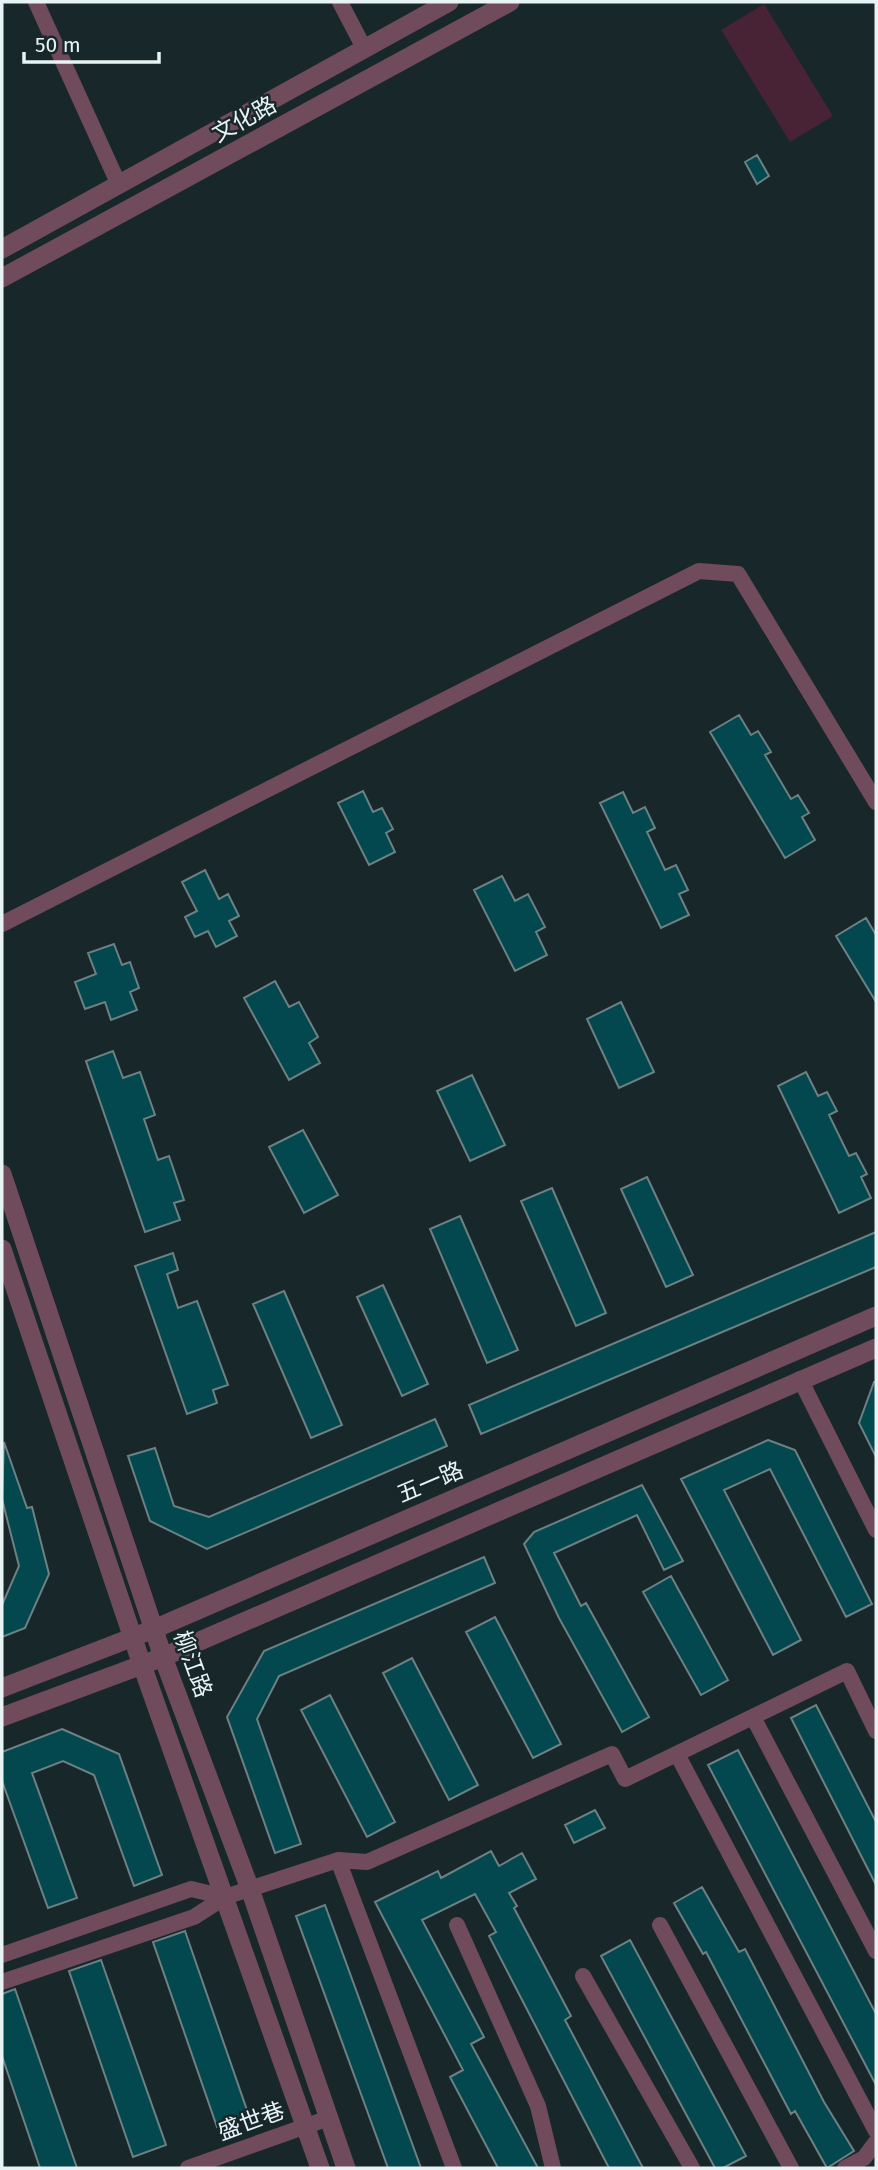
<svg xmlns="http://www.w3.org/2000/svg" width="878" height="2170" viewBox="0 0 878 2170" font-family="'Fira Sans','Noto Sans SC',sans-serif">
	<rect width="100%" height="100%" fill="#17272a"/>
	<path fill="#472335" d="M764 4 833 116 790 142 721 30Z"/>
	<path fill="#02484e" stroke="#6d8183" stroke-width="2" d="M757 155 769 176 757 184 745 162Z
		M739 715 751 735 758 731 771 752 765 755 791 799 798 795 809 813 802 817 815 840 785 858 710 732Z
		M363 791 373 812 382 808 393 829 386 833 395 852 369 865 338 803Z
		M623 792 633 813 645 807 655 828 647 832 665 870 676 865 688 890 679 894 689 915 661 928 600 803Z
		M205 870 219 899 228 894 239 916 229 921 237 936 216 947 208 931 195 937 185 917 197 911 182 882Z
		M502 876 515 901 528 894 545 927 536 932 547 955 515 971 474 890Z
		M866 918 876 935V1002L836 936Z
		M114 944 122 965 130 962 139 988 130 992 137 1010 111 1020 105 1002 85 1009 75 982 96 974 88 953Z
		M275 981 289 1007 299 1002 318 1037 309 1043 320 1063 289 1080 244 998Z
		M621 1002 654 1072 619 1088 587 1019Z
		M113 1051 123 1078 140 1072 155 1115 144 1119 158 1160 169 1156 184 1200 174 1203 180 1220 145 1232 86 1061Z
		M806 1072 818 1096 827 1092 837 1111 829 1115 849 1156 856 1153 867 1174 861 1177 871 1198 839 1213 778 1086Z
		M472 1075 505 1145 470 1161 437 1091Z
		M303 1130 338 1195 304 1213 269 1147Z
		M647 1177 693 1275 666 1287 621 1189Z
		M552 1188 606 1313 576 1326 521 1201Z
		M460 1216 518 1350 487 1363 430 1229Z
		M876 1232V1267L481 1434 469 1405Z
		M173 1253 178 1270 167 1274 178 1308 197 1301 228 1385 213 1390 217 1403 187 1414 135 1266Z
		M383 1285 428 1384 402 1396 357 1297Z
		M284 1291 342 1425 311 1438 253 1304Z
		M874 1382H876V1457L859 1423Z
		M435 1419 447 1446 207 1549 150 1521 128 1456 155 1448 174 1506 209 1517Z
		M768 1440 795 1450 872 1604 846 1617 770 1469 724 1490 801 1640 773 1655 681 1479Z
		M4 1442 27 1508 32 1507 49 1574 25 1628 2 1637V1605L19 1566 2 1499Z
		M642 1485 683 1561 664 1570 637 1515 554 1553 581 1606 586 1603 649 1717 622 1732 559 1618 524 1544 534 1532Z
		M484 1557 495 1583 279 1676 257 1719 301 1844 275 1853 227 1717 264 1651Z
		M671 1576 728 1680 701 1695 643 1592Z
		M495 1617 561 1744 533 1758 466 1632Z
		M412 1658 478 1785 449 1800 383 1673Z
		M330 1695 395 1822 367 1837 301 1710Z
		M816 1705 876 1822V1885L791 1718Z
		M62 1729 119 1754 162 1875 134 1886 94 1775 63 1761 32 1773 77 1898 48 1908 2 1781V1752Z
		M738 1750 876 2014V2085L708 1765Z
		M595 1810 605 1828 574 1843 565 1825Z
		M491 1851 499 1866 522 1853 536 1879 509 1893 517 1906 514 1908 571 2016 565 2020 643 2168H609L489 1936 496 1932 475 1894 422 1920 484 2037 471 2044 538 2168H498L450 2077 463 2070 375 1902 438 1871 441 1878Z
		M702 1887 739 1952 745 1949 824 2102 854 2151 827 2168 795 2111 791 2114 706 1952 703 1954 674 1903Z
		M325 1905 421 2168H388L296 1916Z
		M185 1931 249 2116 217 2127 153 1942Z
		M630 1940 746 2156 723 2168H715L601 1956Z
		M101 1960 166 2145 133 2157 69 1971Z
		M15 1989 77 2168H40L2 2056V1994Z"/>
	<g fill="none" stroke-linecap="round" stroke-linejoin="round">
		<path stroke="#6f4b5c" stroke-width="16" d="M36 2 119 185
			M340 2 364 48
			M2 924 699 571 738 574 876 802
			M800 1379 876 1530
			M753 1717 876 1951
			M677 1754 876 2131
			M338 1860 454 2168
			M457 1925 538 2106 553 2168
			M660 1925 791 2168
			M2 1955 191 1889 225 1897 338 1860 367 1862 612 1754 625 1779 847 1671 876 1731
			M583 1976 692 2168
			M2 1982 194 1917 225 1897
			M188 2168 329 2118
			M845 2168 864 2158 876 2142"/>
		<path stroke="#6f4b5c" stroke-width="19" d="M2 249 449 2
			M2 278 510 2
			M2 1174 163 1657 250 1889 346 2168
			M2 1249 142 1665 320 2168
			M2 1688 154 1629 876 1316
			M2 1717 163 1657 876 1348"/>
	</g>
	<g text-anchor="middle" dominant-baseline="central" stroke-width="5" stroke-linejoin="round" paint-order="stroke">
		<g font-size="23" fill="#e8f3f4" stroke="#17272a">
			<text transform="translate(244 119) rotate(-29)">文化路</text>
			<text transform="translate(430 1482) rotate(-23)">五一路</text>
			<text transform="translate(193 1664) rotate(70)">柳江路</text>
			<text transform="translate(251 2121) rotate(-20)">盛世巷</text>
		</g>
	</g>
	<rect width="878" height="2170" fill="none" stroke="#e8f3f4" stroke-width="7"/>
	<path d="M24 52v10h135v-10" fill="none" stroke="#e8f3f4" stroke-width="3.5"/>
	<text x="35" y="52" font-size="21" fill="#e8f3f4" stroke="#17272a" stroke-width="5" paint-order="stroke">50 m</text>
</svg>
